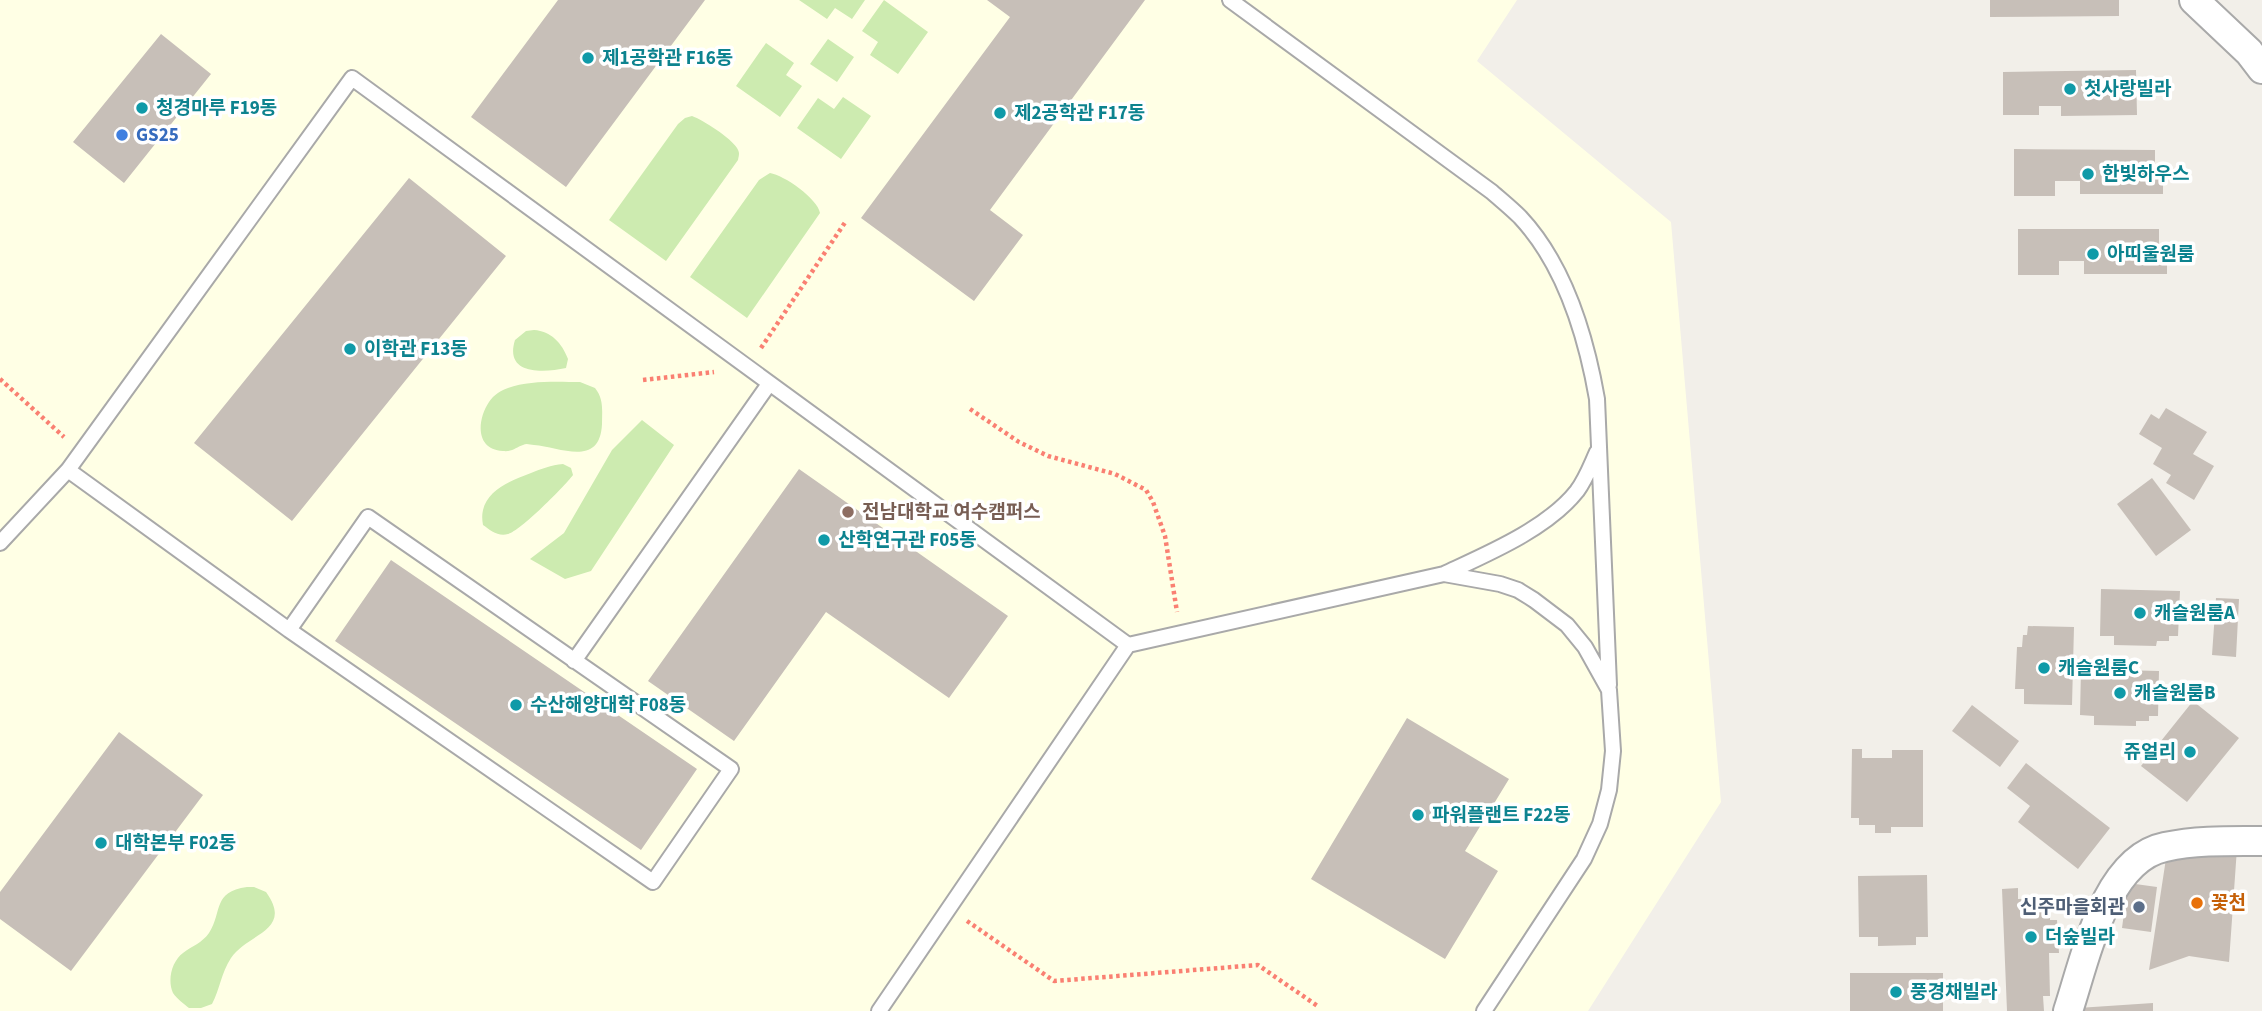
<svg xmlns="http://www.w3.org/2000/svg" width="2262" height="1011" viewBox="0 0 2262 1011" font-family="'Source Sans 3','Noto Sans KR',sans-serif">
	<rect width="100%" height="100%" fill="#f2efe9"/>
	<path fill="#ffffe5" d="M0 0H1517L1477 61 1671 222 1721 802 1588 1011H0Z"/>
	<path fill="#cdebb0" d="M799 0H865L852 19 835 8 827 19Z
		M884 0 928 32 898 74 870 55 878 42 862 31Z
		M828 39 854 57 837 82 810 64Z
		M766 43 794 63 786 75 802 86 780 117 736 86Z
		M843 97 871 116 841 159 797 128 818 98 834 109Z
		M692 116C703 120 731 138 737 148 740 153 739 154 738 160L666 261 609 220 678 124 685 118Z
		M770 173C784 175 818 199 820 213L747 318 690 277 759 180Z
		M534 330C551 331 562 343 568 359L566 368C543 373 504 375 515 340L526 331Z
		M580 382 595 388C604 399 602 411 602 424 600 468 560 447 534 445 530 445 527 443 523 445 516 447 513 452 503 451 475 450 477 420 489 402 505 378 553 382 580 382Z
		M642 420 674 445 591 571 565 579 530 559 564 533 612 450Z
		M563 464 571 468 573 475C565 486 520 531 508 534 498 537 490 530 483 525 477 494 507 482 531 473 541 469 551 465 563 464Z
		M247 887H254L266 892C294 931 248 933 231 958 221 973 220 989 212 1004L201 1008H189C184 1004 177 999 173 993 167 980 172 961 183 953 192 946 202 943 209 933 223 911 212 892 247 887Z"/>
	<path fill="#c7bfb8" d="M558 0H705L566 187 471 117Z
		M987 0H1145L990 210 1023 235 974 301 861 218 1010 17Z
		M1990 0H2119V16L1990 17Z
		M161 34 211 74 124 183 73 142Z
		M2136 70 2137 115 2061 116V106H2039V115H2003V72Z
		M2014 149 2155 150V167H2163V194H2080V181H2055V196H2014Z
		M409 178 506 256 292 521 194 443Z
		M2018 229H2159V247H2167V274H2084V261H2059V275H2018Z
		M2166 408 2207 432 2193 454 2214 466 2194 500 2166 483 2171 475 2153 464 2162 448 2139 434 2151 414 2159 419Z
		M799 469 1008 616 949 698 826 612 734 741 648 681Z
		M2152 478 2191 530 2156 556 2117 504Z
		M391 560 697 769 641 850 335 641Z
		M2101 589 2180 591 2178 636H2169V641H2157L2156 646 2114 645V636H2100Z
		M2216 598 2239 599 2236 657 2212 655Z
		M2028 626 2074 627 2072 705 2024 704V689H2015L2017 647H2022L2023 635H2027Z
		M2081 669 2159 671 2158 716H2149V721H2136V726L2094 725V716L2080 715Z
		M2193 701 2239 738 2187 802 2141 766Z
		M1972 705 2019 741 2000 767 1952 731Z
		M1407 718 1509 779 1465 851 1498 871 1445 959 1311 879Z
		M119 732 203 795 71 971 0 919V892Z
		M1852 749H1862V758H1892V750H1923V827H1891V833H1875V825H1859V818H1851Z
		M2026 763 2110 828 2078 869 2018 822 2030 806 2007 788Z
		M2237 848 2229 962 2189 956 2149 970 2167 852Z
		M1927 875 1928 937H1916V945L1878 946V937H1859L1858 876Z
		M2128 883 2157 887 2151 932 2122 928Z
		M2018 888V899L2049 898 2050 920H2057L2059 953H2049L2050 996H2043L2044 1011H2007L2002 889Z
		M1850 973H1943V1011H1850Z
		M2153 1003V1011H2078V1008Z"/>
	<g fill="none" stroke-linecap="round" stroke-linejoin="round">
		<g stroke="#a9a9a9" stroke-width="18">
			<path id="lane" d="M1230 0 1492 192C1501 200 1511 208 1520 217 1565 265 1586 336 1597 399L1609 685
				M68 470 289 630
				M368 517 731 769 653 882 289 630Z
				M0 543 68 470 352 78 1128 645
				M1444 574C1487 554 1547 529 1577 491 1586 479 1591 465 1597 452
				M574 661 769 384
				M879 1011 1128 645 1444 574 1500 584 1518 590 1534 600 1567 625 1585 647 1609 690 1613 751 1609 790 1600 824 1584 859 1484 1011"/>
		</g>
		<g stroke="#a9a9a9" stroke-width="32">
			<path id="street" d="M2194 0 2249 52 2262 69
				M2068 1011C2085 960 2105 859 2165 847 2197 840 2230 841 2262 841"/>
		</g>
		<path stroke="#fa8072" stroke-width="4.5" stroke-dasharray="3.5 3.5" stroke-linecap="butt" d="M761 348 846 221
			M0 379 64 437
			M643 380 714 372
			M970 409 1019 442 1048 456 1115 474 1146 490 1153 502 1165 536 1177 612
			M967 921 1054 981 1258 965 1319 1007"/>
		<use href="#lane" stroke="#fff" stroke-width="14"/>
		<use href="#street" stroke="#fff" stroke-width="28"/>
	</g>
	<g fill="#0f9aa8" stroke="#fff" stroke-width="2.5">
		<circle cx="588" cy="58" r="7"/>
		<circle cx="2070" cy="89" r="7"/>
		<circle cx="142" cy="108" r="7"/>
		<circle cx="1000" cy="113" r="7"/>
		<circle cx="2088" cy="174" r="7"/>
		<circle cx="2093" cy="254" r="7"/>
		<circle cx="350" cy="349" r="7"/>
		<circle cx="824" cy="540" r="7"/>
		<circle cx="2140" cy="613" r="7"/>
		<circle cx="2044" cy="668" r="7"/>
		<circle cx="2120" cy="693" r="7"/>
		<circle cx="516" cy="705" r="7"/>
		<circle cx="2190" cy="752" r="7"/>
		<circle cx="1418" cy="815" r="7"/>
		<circle cx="101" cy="843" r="7"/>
		<circle cx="2031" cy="937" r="7"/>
		<circle cx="1896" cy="992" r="7"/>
	</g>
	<circle fill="#3f7fe0" stroke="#fff" stroke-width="2.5" cx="122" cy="135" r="7"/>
	<circle fill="#8d6e63" stroke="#fff" stroke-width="2.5" cx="848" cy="512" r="7"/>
	<circle fill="#e8710a" stroke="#fff" stroke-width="2.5" cx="2197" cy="903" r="7"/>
	<circle fill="#5c6f8a" stroke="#fff" stroke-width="2.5" cx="2139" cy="907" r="7"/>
	<g text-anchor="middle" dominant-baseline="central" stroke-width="7" stroke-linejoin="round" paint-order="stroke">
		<g font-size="19" font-weight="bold" fill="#0d838f" stroke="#fff" text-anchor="start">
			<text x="602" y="58">제1공학관 F16동</text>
			<text x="2084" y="89">첫사랑빌라</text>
			<text x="156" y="108">청경마루 F19동</text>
			<text x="1014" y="113">제2공학관 F17동</text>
			<text x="2102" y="174">한빛하우스</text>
			<text x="2107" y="254">아띠울원룸</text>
			<text x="364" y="349">이학관 F13동</text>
			<text x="838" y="540">산학연구관 F05동</text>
			<text x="2154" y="613">캐슬원룸A</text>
			<text x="2058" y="668">캐슬원룸C</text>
			<text x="2134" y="693">캐슬원룸B</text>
			<text x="530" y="705">수산해양대학 F08동</text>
			<text x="2176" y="752" text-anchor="end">쥬얼리</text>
			<text x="1432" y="815">파워플랜트 F22동</text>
			<text x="115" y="843">대학본부 F02동</text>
			<text x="2045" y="937">더숲빌라</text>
			<text x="1910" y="992">풍경채빌라</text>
		</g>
		<g font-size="19" font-weight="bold" fill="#366cbe" stroke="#fff" text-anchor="start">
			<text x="136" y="135">GS25</text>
		</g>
		<g font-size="19" font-weight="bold" fill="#785e54" stroke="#fff" text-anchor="start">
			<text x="862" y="512">전남대학교 여수캠퍼스</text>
		</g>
		<g font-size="19" font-weight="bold" fill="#c56008" stroke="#fff" text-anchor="start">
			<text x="2211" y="903">꽃천</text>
		</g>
		<g font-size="19" font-weight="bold" fill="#4e5e75" stroke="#fff" text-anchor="end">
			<text x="2125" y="907">신주마을회관</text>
		</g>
	</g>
</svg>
